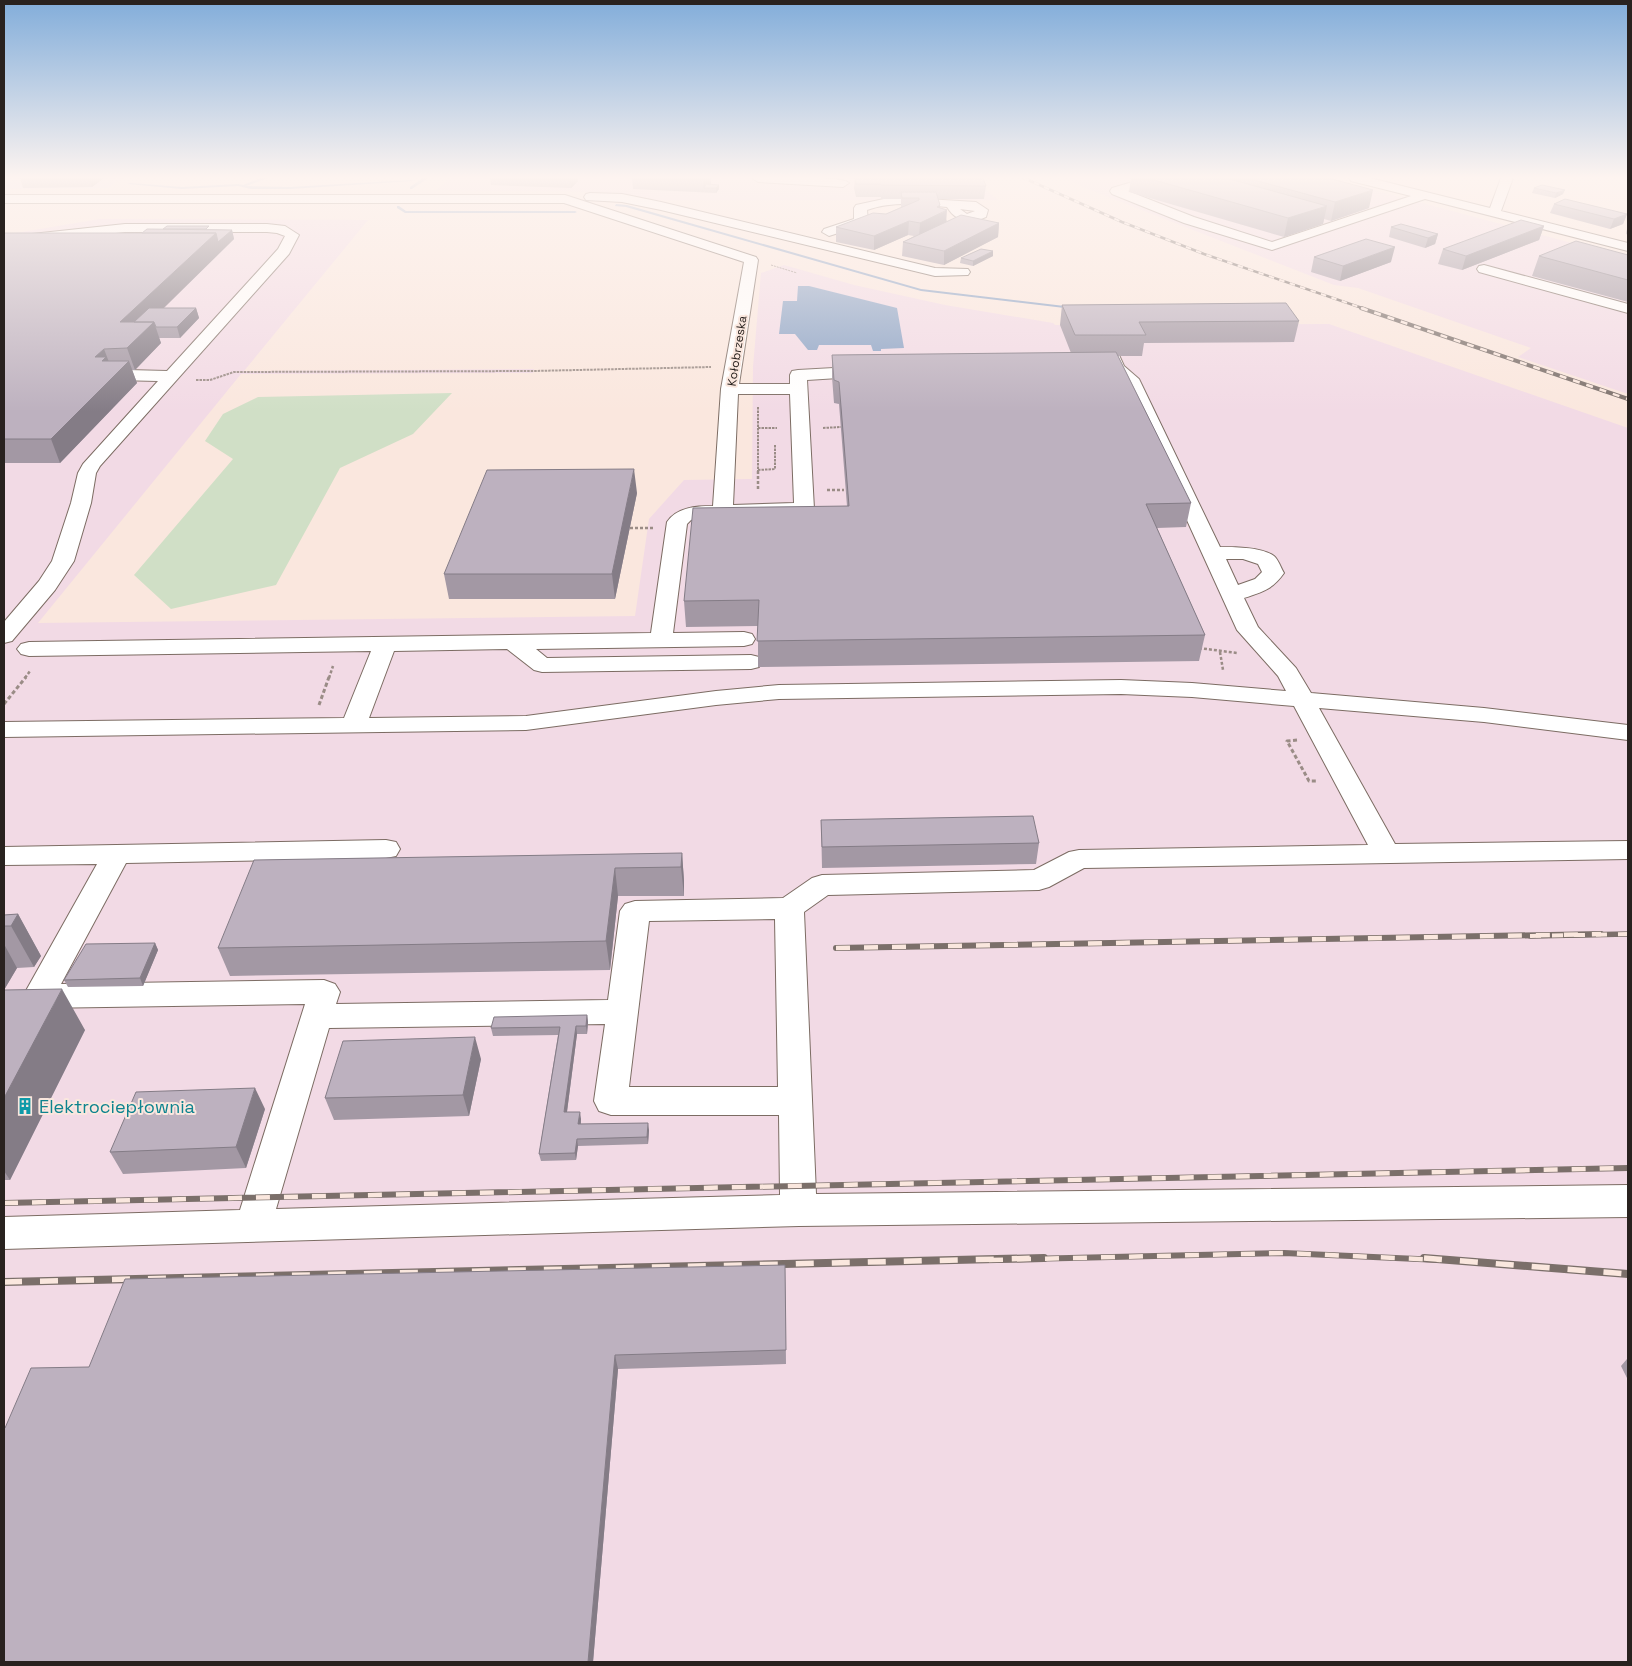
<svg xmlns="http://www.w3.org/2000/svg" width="1632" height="1666" viewBox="0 0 1632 1666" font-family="'Space Grotesk',sans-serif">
	<rect width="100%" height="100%" fill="#fae7de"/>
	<path fill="#eedbec" d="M4 178H122L108 188 4 189Z"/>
	<path fill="#f2dae5" d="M451 178H972L998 200H651L598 192 436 190Z
		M1065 178H1329L1628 258V394L1518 357 1531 348 1358 288 1334 285 1088 189Z
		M100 219 368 220 244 371 534 369 533 373 241 374 38 623 635 616 649 519 684 480 752 479 753 367 761 273 784 265 854 285 945 305 1053 323 1055 325 1329 324 1628 428V1662H4V235Z"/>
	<path fill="#d0dfc6" d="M452 393 413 434 340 468 276 585 171 609 134 575 233 459 205 441 223 414 258 397Z"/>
	<path fill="#8aa2c5" d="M798 286H809L897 308 904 348 881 349V351H873L871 345H819L817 350H808L795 334H779L783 301H797Z"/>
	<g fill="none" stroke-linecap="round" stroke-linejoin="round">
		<path fill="#8aa2c5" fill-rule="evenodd" d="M261 178H268L246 186 290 187 411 180 413 181 290 189H251L238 186 182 189 128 184 130 183 182 187 238 184 243 185Z
			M423 178H428L412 189H410V187Z
			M616 204 627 205 921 289 1073 307 1075 308 1073 309 921 291 626 207 615 206Z
			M397 206H399L406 211H575L577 212 575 213H405L397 208Z"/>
		<g stroke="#7c6c63" stroke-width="2">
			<path id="minor" d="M752 178C768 178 842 175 849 183L843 187 758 182Z
				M1146 178H1166L1164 181 1128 191 1194 217 1272 242 1411 196 1351 181 1349 178H1370L1490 208 1501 178H1513L1501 211 1628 243V251L1425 199 1272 250 1184 223 1112 194 1110 191 1112 188Z
				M590 193 622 194 661 202 935 268 968 269 970 272 968 275 935 276 661 210 622 202 586 200 584 197 586 194Z
				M4 195H565L756 257 758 260 739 384H790V375L792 371 798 370 870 366 876 367 878 371 876 375 870 376 807 380 814 509 811 513 700 518 691 520 687 524 673 633 744 632 752 634 755 639 752 644 744 646 536 649 547 658 751 655 759 657 763 662 759 667 751 669 542 672 534 670 507 649 394 651 369 718 526 716 716 691 779 685 1121 680 1192 683 1286 691 1278 676 1237 630 1124 382 1111 372 1105 358 1107 355H1119L1124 366 1139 379 1220 547C1234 547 1262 547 1274 556 1278 559 1281 568 1284 573 1272 590 1262 592 1244 598L1258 627 1296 668 1311 693 1484 708 1628 725V740L1484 722 1319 708 1395 844 1628 841V859L1084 868 1049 887 1039 890 828 895 804 912 816 1194 1628 1185V1217L799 1226 4 1249V1217L240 1210 305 1004 39 1008 28 1004 23 996 97 864 4 865V847L386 840 396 842 400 849 396 856 386 858 126 863 61 984 324 980 335 984 340 992 336 1004 608 1000 620 911 625 904 635 901 783 898 812 878 822 875 1034 870 1069 852 1079 850 1368 845 1294 706 1192 697 1121 694 779 699 716 705 526 730 4 737V722L344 718 371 651 29 656 21 654 17 649 21 644 29 642 651 633 667 522C677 507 697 506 713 506L721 389 744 262 564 203H4ZM738 394H790L794 503 733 505ZM1226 559H1243L1258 564 1262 572 1255 579 1238 585ZM775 919 778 1087H629L649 921ZM605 1024 594 1101 599 1111 611 1115H779L780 1195 276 1209 329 1028Z
				M893 197 976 202 988 210 986 217C970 224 956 222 947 207 920 204 892 201 867 210L868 221 866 224 829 236 822 232 824 229 854 219V208L856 205ZM960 209 975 211 967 214Z
				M125 224H267L285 226 299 235 289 254 100 466 96 473 91 503 74 561 55 590 12 641 4 643V622L39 581 52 561 71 503 78 473 83 464 158 381 115 380 109 379 107 375C112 367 117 364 126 366L128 370 167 371 278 249 285 236 277 233 267 232H125L4 245V237Z
				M1484 265 1628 304V313L1479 272 1477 269 1479 266Z"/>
		</g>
		<path stroke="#9a8c86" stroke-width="1" stroke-dasharray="2 1" stroke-linecap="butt" d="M771 265 797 273"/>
		<path stroke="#9a8c86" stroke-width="2" stroke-dasharray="2.5 1" stroke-linecap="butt" d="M196 380H210L234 372 533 371 711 367
			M758 407V472
			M758 428H777
			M823 428 841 427
			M758 470 775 469V444"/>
		<path stroke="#9a8c86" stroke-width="2.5" stroke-dasharray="3 2" stroke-linecap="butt" d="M758 471V491
			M827 490H844
			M630 528H653
			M1199 648 1237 653
			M1220 652 1223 670
			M25 678 30 671
			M329 678 333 666"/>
		<path stroke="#9a8c86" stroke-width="3" stroke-dasharray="4 2.5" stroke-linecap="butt" d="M4 704 26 677
			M319 705 329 677
			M1297 740 1287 741 1309 781H1317"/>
		<use href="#minor" fill="#fff" fill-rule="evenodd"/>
		<g stroke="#7b6f6a" stroke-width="2.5">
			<path id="rail-far4" d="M1024 178 1122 222 1204 254 1365 309"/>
		</g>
		<g stroke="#7b6f6a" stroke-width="4">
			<path id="rail-far3" d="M1361 308 1628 399"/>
		</g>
		<g stroke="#7b6f6a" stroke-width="5.5">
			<path id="rail-far2" d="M1530 936 1628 934"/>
		</g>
		<g stroke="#7b6f6a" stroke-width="6">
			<path id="rail-far1" d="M836 948 1601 934
				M4 1203 1628 1168
				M989 1260 1284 1253 1440 1260"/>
		</g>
		<g stroke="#7b6f6a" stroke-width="8">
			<path id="rail" d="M1424 1258 1628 1274
				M4 1282 1044 1258"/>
		</g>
		<use href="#rail-far4" stroke="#fae7de" stroke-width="2" stroke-dasharray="5.5" stroke-linecap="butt"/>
		<use href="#rail-far3" stroke="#fae7de" stroke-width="2.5" stroke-dasharray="7" stroke-linecap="butt"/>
		<use href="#rail-far2" stroke="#fae7de" stroke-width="4" stroke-dasharray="11" stroke-linecap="butt"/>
		<use href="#rail-far1" stroke="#fae7de" stroke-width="4.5" stroke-dasharray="14" stroke-linecap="butt"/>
		<use href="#rail" stroke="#fae7de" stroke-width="5.5" stroke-dasharray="18" stroke-linecap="butt"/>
	</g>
	<path fill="#a398a4" d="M20 178H104L92 187 23 188Z
		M490 178H578V181L571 188 491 185Z
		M632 178H710L711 183 710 184 719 189 716 193 633 189Z
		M855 178H983L986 186 984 199H938L940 205V208L947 221 999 223 998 237 944 265 902 256 903 242 914 236 908 235 874 250 836 242V227L886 214 901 207V199H881V197H856L854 188Z
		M1131 178H1328L1369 208 1331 221 1324 219 1323 224 1284 237 1129 192Z
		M1534 188 1563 194 1555 198 1532 193Z
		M1554 204 1627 214 1623 224 1610 229 1550 213Z
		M1544 226 1539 240 1462 270 1438 264 1443 249Z
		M1628 226V235L1626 234V232Z
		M1391 227 1438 234 1435 244 1425 248 1389 237Z
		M210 229 232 230 234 239 164 308H196L199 318 180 338H159L161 343 135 370H132L137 383 60 463H4V233H142Z
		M1628 255V302L1532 276 1539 256Z
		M993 256 973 266 960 263 961 258Z
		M1314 257 1391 262 1340 281 1311 272Z
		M1062 305 1299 321 1294 342 1144 343 1142 356H1118L1191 503 1186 527 1157 528 1205 635 1199 661 758 667V626L686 627 684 601 847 506 839 404 834 403 832 377V355L1071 353 1060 325Z
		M637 493 615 599H449L444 574Z
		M821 820 1039 843 1036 864 822 868Z
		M682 853 684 881V896H618L610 970 230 976 218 948Z
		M18 914 41 956 34 967 17 968 4 990V915Z
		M155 943 158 950 143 986 68 987 64 980Z
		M4 990 85 1030 10 1180H4Z
		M587 1015 588 1022 587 1034H577L567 1112 581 1119V1124L649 1130 648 1144 578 1146 576 1160 541 1161 539 1154 558 1035 493 1036 491 1028Z
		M481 1059 469 1116 334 1120 325 1098Z
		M265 1109 246 1168 123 1174 110 1152Z
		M785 1265 786 1364 618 1369 593 1662H4L5 1428 89 1367Z
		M1627 1359H1628V1380L1621 1366Z"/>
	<path fill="#847c86" d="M89 178H104L92 187Z
		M571 178H578V181L571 188 570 179Z
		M703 178H710L711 183 707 188H704V192Z
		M719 185V189L716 193V188Z
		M1373 190 1369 208 1331 221 1335 202Z
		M1565 190 1563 194 1555 198 1556 193Z
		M940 205V214L947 210 946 224 919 237 920 223 937 207Z
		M1327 206 1323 224 1284 237 1288 218Z
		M1627 214 1623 224 1610 229 1614 219Z
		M909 221 908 235 874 250V236Z
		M999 223 998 237 944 265V251Z
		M1544 226 1539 240 1462 270 1466 256Z
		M232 230 234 239 144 327 154 322 161 343 135 370 127 348 120 322 216 233Z
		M1438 234 1435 244 1425 248 1428 238Z
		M1395 247 1391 262 1340 281 1343 266Z
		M993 251V256L973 266V261Z
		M196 308 199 318 180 338 177 327Z
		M104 349 112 370 129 361 137 383 60 463 51 439 95 357Z
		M634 469 637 493 615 599 612 574Z
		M682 853 684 881V896L681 867Z
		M615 868 618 896 610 970 606 941Z
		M18 914 41 956 34 967 11 926Z
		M155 943 158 950 143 986 140 978Z
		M4 944 17 968 4 990Z
		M62 989 85 1030 10 1180 4 1171V1098Z
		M587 1015 588 1022 587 1034 586 1026Z
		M576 1026 577 1034 566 1119 564 1112Z
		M475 1037 481 1059 469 1116 463 1095Z
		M255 1088 265 1109 246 1168 236 1147Z
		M580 1112 581 1119 580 1131 578 1124Z
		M648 1123 649 1130 648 1144 647 1137Z
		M577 1139 578 1146 576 1160 575 1153Z
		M615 1355 618 1369 593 1662H588Z"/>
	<path fill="#bdb1bf" stroke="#847c86" d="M545 178H571L570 179Z
		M855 178H983L986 186 881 185V184H856Z
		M1147 178H1226L1327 206 1288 218Z
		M1247 178H1328L1373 190 1335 202Z
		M706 184 719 185 716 188H704Z
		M1542 185 1565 190 1556 193 1534 188Z
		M901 192H936L940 205 937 207 947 210 920 223 909 221 874 236 836 227 873 213 886 214 919 200V198H902Z
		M1565 199 1627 214 1614 219 1554 204Z
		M961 215 999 223 944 251 903 242Z
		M1521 220 1544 226 1466 256 1443 249Z
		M1401 224 1438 234 1428 238 1391 227Z
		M167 226H209L206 229H163Z
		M147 229 232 230 218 242 216 233H142Z
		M4 233H216L120 322H154L127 348 104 349 95 357H106L102 361H129L51 439H4Z
		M1366 239 1395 247 1343 266 1314 257Z
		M1576 241 1628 255V280L1539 256Z
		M981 249 993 251 973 261 961 258Z
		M1286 303 1299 321 1139 322 1146 335H1075L1062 305Z
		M149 308H196L177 327H156L154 322H134Z
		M1116 352 1191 503 1146 504 1205 635 757 641 759 600 684 601 693 508 849 506 839 382 834 380 832 355Z
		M634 469 612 574H444L487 470Z
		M1033 816 1039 843 822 847 821 820Z
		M682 853 681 867 615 868 606 941 218 948 254 860Z
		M18 914 11 926H4V915Z
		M155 943 140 978 64 980 86 944Z
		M62 989 4 1098V990Z
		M587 1015 586 1026H576L564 1112H580L578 1124 648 1123 647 1137 577 1139 575 1153 539 1154 560 1027 491 1028 494 1017Z
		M475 1037 463 1095 325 1098 343 1041Z
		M255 1088 236 1147 110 1152 136 1092Z
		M785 1265 786 1350 615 1355 588 1662H4V1428H5L31 1368 89 1367 125 1279Z"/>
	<linearGradient id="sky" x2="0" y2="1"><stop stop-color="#82adda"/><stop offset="0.43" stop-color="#fdf4f0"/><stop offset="1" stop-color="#fdf4f0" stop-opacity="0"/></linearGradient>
	<rect width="1632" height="412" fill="url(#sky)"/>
	<defs>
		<g id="building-bare" transform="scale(1.35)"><path d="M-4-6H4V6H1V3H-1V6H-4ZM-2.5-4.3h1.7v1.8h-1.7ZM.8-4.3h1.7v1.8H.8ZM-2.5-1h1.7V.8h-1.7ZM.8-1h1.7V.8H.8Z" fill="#0f9aa8" stroke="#fae7de" stroke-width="2.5" paint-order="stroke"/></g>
	</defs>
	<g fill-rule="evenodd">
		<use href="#building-bare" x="25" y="1106"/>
	</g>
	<g text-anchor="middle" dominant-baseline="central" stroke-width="4" stroke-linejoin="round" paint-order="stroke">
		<g font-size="12" fill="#29221f" stroke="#fae7de">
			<text transform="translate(737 351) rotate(-81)">Kołobrzeska</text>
		</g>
		<g font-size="18" fill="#0d838f" stroke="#fae7de" text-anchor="start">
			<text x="39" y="1106">Elektrociepłownia</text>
		</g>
	</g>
	<rect width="1632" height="1666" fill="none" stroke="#29221f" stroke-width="10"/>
</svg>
